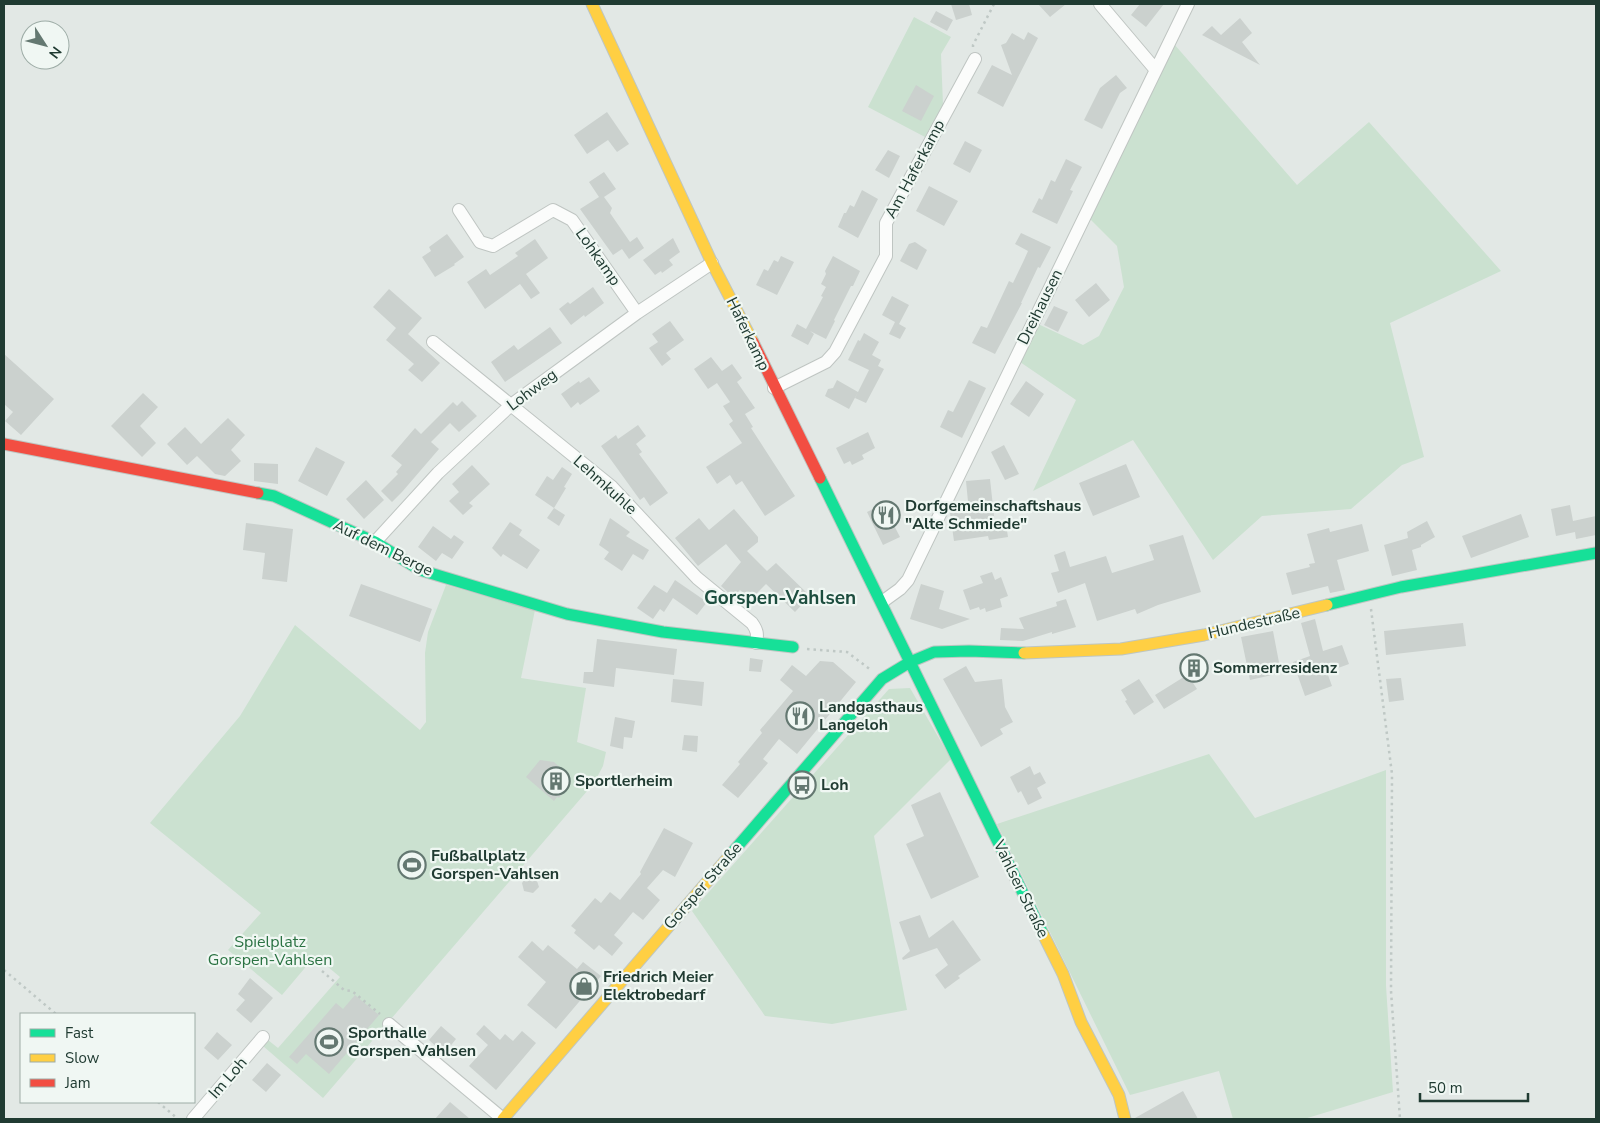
<svg xmlns="http://www.w3.org/2000/svg" width="1600" height="1123" viewBox="0 0 1600 1123" font-family="'Nunito Sans',sans-serif">
	<rect width="100%" height="100%" fill="#e2e8e5"/>
	<path fill="#cbe1d0" d="M914 17 951 37 941 54 943 105 925 137 868 107Z
		M1174 44 1297 185 1369 122 1501 271 1390 323 1424 457 1402 465 1351 509 1262 516 1213 560 1133 440 1033 491 1076 400 1020 362 1038 324 1083 345 1099 336 1124 287 1117 246 1089 218Z
		M446 585 535 610 521 678 586 688 577 742 606 752 603 766 594 783 323 1098 263 1046 268 1040 278 1048 340 977 315 956 282 995 228 950 261 913 150 823 240 716 295 625 420 730 426 722 425 653 428 632Z
		M910 688 951 759 874 836 907 1010 832 1024 765 1016 692 911 889 689Z
		M1209 754 1255 818 1386 770V986L1393 1092 1304 1119H1233L1219 1071 1130 1095 997 824Z"/>
	<path fill="#cbd1ce" d="M951 4H969L972 15 956 20Z
		M1038 4H1066L1050 17Z
		M1140 4H1164L1146 27 1131 15Z
		M936 11 953 20 947 31 930 22Z
		M1240 18 1252 33 1242 42 1260 65 1202 35 1212 26 1221 35Z
		M1028 32 1038 38 1003 107 977 93 992 65 1012 75 1001 45 1006 43 1012 33 1024 40Z
		M1116 75 1127 88 1120 93 1102 129 1084 120 1100 88Z
		M916 85 934 96 921 121 902 111Z
		M607 112 629 144 617 152 608 140 587 154 574 135Z
		M965 141 982 150 970 173 953 164Z
		M888 150 900 156 889 178 875 170Z
		M1066 159 1082 167 1070 190 1073 191 1057 224 1032 212 1039 198 1042 200 1051 180 1055 182Z
		M604 172 616 189 604 197 612 208 610 213 630 242 637 237 644 248 629 259 622 249 613 255 580 209 599 197 589 182Z
		M929 186 958 201 944 226 916 211Z
		M862 190 878 199 858 238 838 227 844 213H846L850 205 854 207Z
		M1021 233 1051 247 1040 268 1038 267 1021 303H1022L995 354 972 343 981 326 987 328 1009 281 1013 283 1024 260 1028 251 1015 244Z
		M447 234 464 257 454 264 455 265 435 277 422 257 431 251 429 247Z
		M673 238 680 252 669 260 673 265 662 273 661 271 655 275 643 260Z
		M535 239 548 258 526 274 540 293 531 299 520 284 485 309 467 282 486 269 490 275 518 256 515 253Z
		M915 242 927 250 917 270 900 261 909 244Z
		M781 256 794 262 777 295 756 285 764 269 768 271 774 260 778 262Z
		M833 256 860 271 853 286H851L834 320 835 321 826 339 810 331 814 334 808 345 791 336 797 324 806 329 823 297 821 296 826 287 821 284 826 274 825 271Z
		M1096 283 1110 300 1089 317 1075 300Z
		M593 287 604 303 585 317 584 315 571 325 559 309 568 302 570 304Z
		M389 289 422 318 408 334 440 363 422 382 408 370 414 364 386 340 396 328 373 307Z
		M892 296 909 305 899 324 906 328 900 339 889 334 895 322 882 315Z
		M1054 306 1068 312 1058 332 1044 325Z
		M670 321 684 340 666 353 671 359 662 366 649 348 658 342 652 334Z
		M550 327 562 343 505 382 491 362 514 345 518 350Z
		M864 333 879 342 872 355 881 360 878 366 884 369 866 403 855 398 869 370 848 360 858 340 860 341Z
		M4 354 54 399 21 435 5 421 13 412 4 404Z
		M711 357 722 371 732 364 742 378 737 382 755 408 745 414 753 427 751 428 795 496 765 516 742 481 736 485 730 475 717 484 706 467 742 443 729 424 733 421 723 406 730 402 717 383 708 389 694 369Z
		M589 377 600 391 580 405 578 402 571 408 561 394 579 381 580 383Z
		M837 380 858 392 849 409 825 396 828 389 833 388Z
		M969 380 986 388 962 438 940 427 948 410 953 412Z
		M1026 381 1044 394 1029 417 1010 404Z
		M143 393 158 407 140 426 156 443 142 457 111 426Z
		M462 401 477 416 459 432 450 423 431 442 439 449 402 492 392 502 381 491 398 474 396 472 402 465 391 456 415 428 421 434 453 402 457 406Z
		M228 418 245 435 231 450 241 461 225 476 215 474 197 456 187 465 167 444 185 427 201 444Z
		M638 425 646 436 636 444 642 452 639 454 668 493 650 506 644 497 640 500 601 446 616 435 618 439Z
		M868 432 875 448 862 455 864 459 852 465 850 461 844 464 836 448Z
		M1004 445 1019 474 1005 480 991 452Z
		M316 447 345 462 327 496 298 481Z
		M254 463 278 464V484L254 481Z
		M1126 464 1140 497 1093 516 1079 483Z
		M472 465 490 484 469 503 473 506 463 515 449 501 459 492 452 484Z
		M562 467 572 474 564 487 566 488 554 508 565 515 559 526 547 518 554 508 535 495 547 476 553 480Z
		M990 479 995 525 1006 524 1008 537 989 540 988 536 954 541 950 513 969 512 966 481Z
		M366 480 384 500 364 519 346 499Z
		M883 504 900 537 883 545 867 512Z
		M1570 505 1573 521 1596 516V535L1576 539 1575 532 1556 536 1551 509Z
		M734 509 758 537V542L747 551 767 571 776 563 810 596 795 612 766 584 750 600 740 590 733 597 721 586 741 562 726 544 698 566 675 538 699 518 709 530Z
		M1521 514 1529 537 1471 558 1462 536Z
		M610 518 630 532 626 536 649 550 643 560 633 554 622 571 604 559 609 552 599 545Z
		M1427 521 1435 537 1421 545V547L1412 550 1417 570 1392 576 1384 545 1408 538 1407 532Z
		M510 522 522 530 519 535 540 550 527 569 503 554 501 557 492 548Z
		M246 523 293 529 287 582 262 579 265 553 243 550Z
		M1362 524 1369 551 1337 560 1345 590 1330 593 1328 586 1292 595 1286 573 1310 567 1309 564 1315 563 1307 534 1329 528 1330 532Z
		M433 526 451 539 454 535 464 542 452 559 442 553 436 561 418 547Z
		M1183 535 1201 592 1158 605 1137 614 1135 609 1097 621 1085 583 1058 593 1051 573 1059 571 1054 555 1065 551 1070 567 1106 556 1112 573 1154 560 1149 545Z
		M992 572 995 580 1001 577 1008 596 1000 599 1002 607 986 612 985 608 980 610 979 607 970 610 963 590 983 583 980 576Z
		M675 580 707 602 697 615 673 598 664 612 660 609 653 619 637 608 654 585 667 593Z
		M361 584 432 609 420 642 349 616Z
		M921 584 944 591 939 609 970 619 942 629 910 619Z
		M1066 599 1076 627 1052 634V632L1023 641 1000 640 1001 628 1024 629 1019 618 1057 606 1056 602Z
		M1315 619 1323 651 1342 645 1349 664 1330 671 1331 673 1328 675 1332 686 1305 696 1293 662 1310 656 1301 623Z
		M1463 623 1466 646 1386 655 1384 631Z
		M1273 631 1281 673 1250 680 1241 637Z
		M597 639 677 649 674 675 616 668 614 687 583 683 584 672H593Z
		M1197 653 1209 672 1193 683 1197 689 1164 709 1155 695 1187 675 1179 663Z
		M750 658 763 660 761 672 749 671Z
		M820 661 833 662 856 682 797 754 779 739 763 759 768 763 738 798 722 785 740 764 738 762 762 733 760 730 793 691 780 680 792 665 806 676Z
		M966 666 975 682 1002 679 1005 707 1013 722 1000 729 1003 734 981 747 943 679Z
		M1401 678 1404 700 1389 702 1386 679Z
		M673 679 704 682 702 706 671 702Z
		M1139 679 1154 702 1134 715 1125 701 1127 700 1121 690Z
		M615 717 635 721 632 738 624 737 623 749 610 746Z
		M684 735 698 736 697 752 682 750Z
		M540 760 554 762 565 772 560 777 570 785 559 798 557 797 554 801 526 777Z
		M1030 766 1034 775 1040 772 1046 783 1037 788 1042 798 1028 805 1021 791 1018 793 1010 777Z
		M940 792 979 877 931 899 906 844 924 836 911 805Z
		M664 828 693 843 675 877 663 870 647 888 660 900 643 920 633 912 614 935 623 943 612 956 599 945 594 950 574 933 576 930 571 926 595 898 601 903 610 892 620 900 641 874 640 872Z
		M529 874 536 878 539 887 533 893 524 891 522 883Z
		M920 915 929 938 953 920 981 960 958 976 960 978 945 989 935 975 948 965 937 948 903 960 902 958 910 951 899 922Z
		M532 941 543 951 548 945 577 969 583 962 601 976 556 1029 527 1005 546 982 518 957Z
		M250 978 273 998 251 1023 236 1010 245 1000 238 994Z
		M355 995 379 1015 329 1074 306 1054 297 1064 289 1057 336 1003 343 1009Z
		M484 1025 500 1040 505 1034 513 1041 522 1031 536 1043 496 1090 469 1066 488 1045 476 1034Z
		M441 1026 456 1039 444 1054 429 1040Z
		M217 1032 232 1045 218 1060 204 1048Z
		M267 1063 281 1075 266 1092 252 1080Z
		M1183 1091 1198 1119H1135V1118Z
		M450 1102 470 1119H435Z"/>
	<g fill="none" stroke-linecap="round" stroke-linejoin="round">
		<g stroke="#bfc5c2" stroke-width="14">
			<path id="street" d="M1100 4 1155 69
				M459 210 480 242 493 246 553 210 572 220 637 313
				M433 342 612 487 697 578 752 623C757 630 758 634 756 643
				M774 388 826 362 835 352 886 256V223L975 59
				M375 542 438 473 511 405 637 313 712 263
				M882 602 900 589 908 580 1188 4
				M389 1024 503 1119
				M193 1119 263 1037"/>
		</g>
		<g stroke="#bec6c2" stroke-width="13">
			<path id="fast" d="M820 478 1043 934
				M258 493 274 496 375 542 420 570 567 614 663 632 793 647
				M1327 605 1401 587 1596 553
				M731 854 882 679 910 662 934 652 969 651 1024 653"/>
		</g>
		<g stroke="#bec6c2" stroke-width="13">
			<path id="slow" d="M592 4 712 263 753 342
				M1024 653 1121 649 1204 635 1327 605
				M1043 934 1063 974 1081 1022 1119 1095 1125 1119
				M503 1119 731 854"/>
		</g>
		<g stroke="#bec6c2" stroke-width="13">
			<path id="jam" d="M753 342 820 478
				M4 444 258 493"/>
		</g>
		<path stroke="#bfc8c5" stroke-width="2.5" stroke-dasharray="2.5 4" stroke-linecap="butt" d="M973 47V45L994 4
			M1371 609 1392 774 1391 991 1400 1119
			M807 649 847 652 871 670
			M4 970 56 1014
			M322 971 344 990 352 991 380 1014
			M158 1102 178 1119"/>
		<use href="#street" stroke="#fbfcfb" stroke-width="12"/>
		<use href="#fast" stroke="#16e098" stroke-width="11"/>
		<use href="#slow" stroke="#ffcf43" stroke-width="11"/>
		<use href="#jam" stroke="#f24e42" stroke-width="11"/>
	</g>
	<defs>
		<g id="restaurant-ring" transform="scale(1.4375)"><circle r="9.5" fill="#f0f7f3" stroke="#647871" stroke-width="1.5"/><path d="M-5-6h1v4h1v-4h1v4h1v-4h1v5L-1.5 .5V6h-2V.5L-5-1ZM5-6V6H3V1.5H1.5Q1.5-4 5-6Z" fill="#647871"/></g>
		<g id="building-ring" transform="scale(1.4375)"><circle r="9.5" fill="#f0f7f3" stroke="#647871" stroke-width="1.5"/><path d="M-4-6H4V6H1V3H-1V6H-4ZM-2.5-4.3h1.7v1.8h-1.7ZM.8-4.3h1.7v1.8H.8ZM-2.5-1h1.7V.8h-1.7ZM.8-1h1.7V.8H.8Z" fill="#647871"/></g>
		<g id="bus-ring" transform="scale(1.4375)"><circle r="9.5" fill="#f0f7f3" stroke="#647871" stroke-width="1.5"/><path d="M-5-6H5V4H4V6H2V4H-2V6H-4V4H-5ZM-3.5-4V0h7V-4ZM-3.5 1.2v1.5H-2V1.2ZM2 1.2v1.5H3.5V1.2Z" fill="#647871"/></g>
		<g id="stadium-ring" transform="scale(1.4375)"><circle r="9.5" fill="#f0f7f3" stroke="#647871" stroke-width="1.5"/><path d="M0-5a6.5 5 0 1 0 0 10a6.5 5 0 1 0 0-10ZM-3.5-1.8h7v3.6h-7Z" fill="#647871"/></g>
		<g id="shop-ring" transform="scale(1.4375)"><circle r="9.5" fill="#f0f7f3" stroke="#647871" stroke-width="1.5"/><path d="M-5-2.5h2.3a2.7 3.5 0 0 1 5.4 0H5L5.5 6h-11ZM-1.5-2.5h3a1.5 2.3 0 0 0-3 0Z" fill="#647871"/></g>
	</defs>
	<g fill-rule="evenodd">
		<use href="#restaurant-ring" x="886" y="515"/>
		<use href="#building-ring" x="1194" y="668"/>
		<use href="#restaurant-ring" x="800" y="716"/>
		<use href="#building-ring" x="556" y="781"/>
		<use href="#bus-ring" x="802" y="785"/>
		<use href="#stadium-ring" x="412" y="865"/>
		<use href="#shop-ring" x="584" y="986"/>
		<use href="#stadium-ring" x="329" y="1042"/>
	</g>
	<g text-anchor="middle" dominant-baseline="central" stroke-width="4.5" stroke-linejoin="round" paint-order="stroke">
		<g font-size="16" fill="#203b32" stroke="#f0f7f3">
			<text transform="translate(915 169) rotate(-62)">Am Haferkamp</text>
			<text transform="translate(598 257) rotate(55)">Lohkamp</text>
			<text transform="translate(1040 307) rotate(-64)">Dreihausen</text>
			<text transform="translate(748 334) rotate(64)">Haferkamp</text>
			<text transform="translate(532 390) rotate(-37)">Lohweg</text>
			<text transform="translate(605 485) rotate(42)">Lehmkuhle</text>
			<text transform="translate(383 548) rotate(26)">Auf dem Berge</text>
			<text transform="translate(1254 623) rotate(-13)">Hundestraße</text>
			<text transform="translate(703 886) rotate(-49)">Gorsper Straße</text>
			<text transform="translate(1021 889) rotate(64)">Vahlser Straße</text>
			<text transform="translate(228 1078) rotate(-49)">Im Loh</text>
		</g>
		<g font-size="16" font-weight="bold" fill="#203b32" stroke="#f0f7f3" text-anchor="start">
			<text x="905" y="506">Dorfgemeinschaftshaus<tspan x="905" dy="18">"Alte Schmiede"</tspan></text>
			<text x="1213" y="668">Sommerresidenz</text>
			<text x="819" y="707">Landgasthaus<tspan x="819" dy="18">Langeloh</tspan></text>
			<text x="575" y="781">Sportlerheim</text>
			<text x="821" y="785">Loh</text>
			<text x="431" y="856">Fußballplatz<tspan x="431" dy="18">Gorspen-Vahlsen</tspan></text>
			<text x="603" y="977">Friedrich Meier<tspan x="603" dy="18">Elektrobedarf</tspan></text>
			<text x="348" y="1033">Sporthalle<tspan x="348" dy="18">Gorspen-Vahlsen</tspan></text>
		</g>
		<g font-size="16" fill="#2a7242" stroke="#f0f7f3">
			<text x="270" y="942">Spielplatz<tspan x="270" dy="18">Gorspen-Vahlsen</tspan></text>
		</g>
		<g font-size="19" font-weight="bold" fill="#1c4d3e" stroke="#f0f7f3">
			<text x="780" y="598">Gorspen-Vahlsen</text>
		</g>
	</g>
	<rect width="1600" height="1123" fill="none" stroke="#203b32" stroke-width="10"/>
	<rect x="20" y="1013" width="175" height="90" fill="#f0f7f3" stroke="#9daca6"/>
	<rect x="30" y="1029" width="25" height="8" fill="#16e098" stroke="#9daca6"/>
	<text x="65" y="1038" font-size="15" fill="#203b32">Fast</text>
	<rect x="30" y="1054" width="25" height="8" fill="#ffcf43" stroke="#9daca6"/>
	<text x="65" y="1063" font-size="15" fill="#203b32">Slow</text>
	<rect x="30" y="1079" width="25" height="8" fill="#f24e42" stroke="#9daca6"/>
	<text x="65" y="1088" font-size="15" fill="#203b32">Jam</text>
	<g transform="translate(45 45) rotate(126)"><circle r="24" fill="#f0f7f3" stroke="#9daca6"/>
	<path d="M0-4L9 19L0 12L-9 19Z" fill="#647871"/>
	<text y="-8" font-size="14" font-weight="bold" text-anchor="middle" fill="#203b32">N</text>
	</g>
	<path d="M1420 1093v8h108v-8" fill="none" stroke="#203b32" stroke-width="2.5"/>
	<text x="1428" y="1093" font-size="15" fill="#203b32" stroke="#f0f7f3" stroke-width="4" paint-order="stroke">50 m</text>
</svg>
